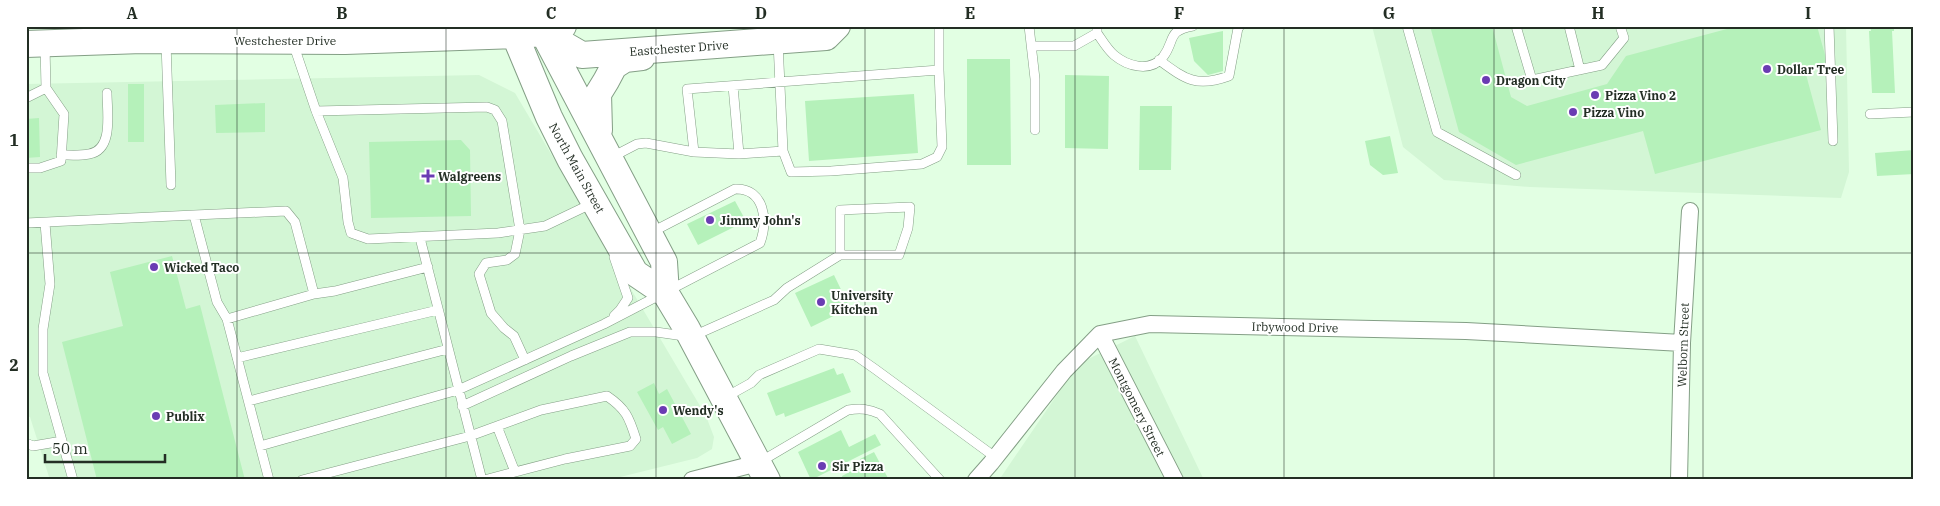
<svg xmlns="http://www.w3.org/2000/svg" width="1940" height="506" viewBox="0 0 1940 506" font-family="'IBM Plex Serif',serif">
	<rect width="100%" height="100%" fill="#e2ffe3"/>
	<path fill="#d3f6d5" d="M1372 26H1846L1849 172 1841 198 1530 187 1444 180 1403 147Z
		M479 75 515 93 706 416 714 437 712 449 697 458 608 480H50L30 417 26 416V84Z
		M1135 336 1204 480H999L1078 364Z"/>
	<path fill="#b5f1ba" d="M1430 26H1492L1511 97 1527 106 1607 84 1626 56 1738 26H1817L1827 62 1804 67 1821 130 1655 174 1643 131 1516 165 1459 132Z
		M1870 26H1894V31H1892L1895 93H1872L1869 31H1871Z
		M1223 31V71L1208 75 1194 61 1189 38Z
		M967 59H1010L1011 165H967Z
		M1065 75 1109 76 1108 149 1065 148Z
		M128 84H144V142H128Z
		M914 94 918 153 809 161 805 101Z
		M265 103V132L216 133 215 105Z
		M1140 106H1172L1171 170H1139Z
		M39 118 40 157 26 158V119Z
		M1390 136 1398 173 1383 175 1370 165 1365 141Z
		M461 140 470 150 471 216 371 218 369 142Z
		M1914 150V174L1877 176 1875 153Z
		M735 201 746 221 698 245 687 224Z
		M172 256 186 309 200 305 245 480H97L62 342 123 326 110 272Z
		M834 275 850 308 811 327 795 293Z
		M834 368 837 375 843 373 851 392 785 417 784 413 776 416 767 393Z
		M654 383 659 394 667 389 691 434 672 444 663 427 658 430 637 392Z
		M841 430 849 447 875 434 881 445 811 480 798 452Z
		M874 452 889 480H843L842 476 863 465 860 459Z"/>
	<g fill="none" stroke-linecap="round" stroke-linejoin="round">
		<g stroke="#849f86" stroke-width="10">
			<path id="service" d="M291 26 292 40 316 111 343 178 348 222 351 233 368 239 498 233 545 226 593 203
				M1029 26 1035 79V130
				M1407 26 1437 132 1516 175
				M1516 26 1532 80 1602 65 1624 38 1620 26
				M1569 26 1580 70
				M1829 26 1833 141
				M1097 33C1102 40 1107 49 1114 55 1127 66 1150 73 1163 57 1176 40 1166 31 1193 26
				M166 43 171 185
				M1032 46H1074L1097 33V26
				M1159 60C1185 79 1196 88 1229 76L1238 28 1240 26
				M733 86 739 154
				M26 98 46 88
				M316 111 487 107 495 110 502 121 520 230 515 254 507 260 486 263 479 274 491 313 504 328 514 336 525 360
				M1870 114 1914 112
				M783 151 791 172 831 171 922 164 937 157 942 147 939 70
				M694 152 687 89 939 70V26
				M61 155C70 155 80 156 89 154 114 150 107 112 107 93
				M610 158 637 144 646 143 694 152 739 154 783 151 778 42
				M26 168H40L61 161 64 114 46 88 45 46
				M194 215 286 211 295 222 314 294
				M26 223 194 215 217 302 227 319 269 480
				M45 223 50 284 43 329V373L73 480
				M420 238 482 480
				M614 316 620 310 628 298 614 257
				M227 319 314 294 335 291 428 267
				M237 358 438 310
				M726 397 751 383 759 375 819 349 855 355 875 369 995 457
				M249 401 448 349
				M462 406 571 356 630 332H656L691 337 774 300 787 288 840 255V210L910 207 908 228 899 255H840
				M497 426 515 472
				M26 443 33 446 62 441
				M260 446 458 390 604 324 760 243C768 221 765 188 735 189L652 232
				M760 462 848 410C861 408 869 409 880 414L940 480
				M302 480 470 436 541 410 607 396C626 409 629 417 636 439L630 446 565 459 484 480"/>
		</g>
		<g stroke="#849f86" stroke-width="18">
			<path id="minor" d="M1100 334 1175 480
				M692 480 758 463
				M976 480 991 463 1064 371 1100 334 1150 324 1466 331 1682 343
				M1679 480 1682 343 1690 211"/>
		</g>
		<g stroke="#849f86" stroke-width="28">
			<path id="primary" d="M511 26 549 117 570 159 635 273 666 294 687 329 767 480
				M543 32 664 262 666 294
				M544 33 582 55 826 37 837 26
				M26 44 142 40 345 41 514 35 544 33 563 26
				M599 130 598 94 606 81 614 66 625 59 642 57"/>
		</g>
		<use href="#service" stroke="#fff" stroke-width="9"/>
		<use href="#minor" stroke="#fff" stroke-width="16"/>
		<use href="#primary" stroke="#fff" stroke-width="26"/>
	</g>
	<path fill="none" stroke="#232e24" stroke-width="1" stroke-opacity="0.55" d="M237 26V480M446 26V480M656 26V480M865 26V480M1075 26V480M1284 26V480M1494 26V480M1703 26V480M26 253H1914"/>
	<g fill="#6a3cb3" stroke="#fff" stroke-width="2">
		<circle cx="1767" cy="69" r="5"/>
		<circle cx="1486" cy="80" r="5"/>
		<circle cx="1595" cy="95" r="5"/>
		<circle cx="1573" cy="112" r="5"/>
		<path d="M425.5 168.5h5v5h5v5h-5v5h-5v-5h-5v-5h5z"/>
		<circle cx="710" cy="220" r="5"/>
		<circle cx="154" cy="267" r="5"/>
		<circle cx="821" cy="302" r="5"/>
		<circle cx="663" cy="410" r="5"/>
		<circle cx="156" cy="416" r="5"/>
		<circle cx="822" cy="466" r="5"/>
	</g>
	<g text-anchor="middle" dominant-baseline="central" stroke-width="4" stroke-linejoin="round" paint-order="stroke">
		<g font-size="12" fill="#232e24" stroke="#fff">
			<text x="285" y="40">Westchester Drive</text>
			<text transform="translate(679 48) rotate(-4)">Eastchester Drive</text>
			<text transform="translate(577 168) rotate(61)">North Main Street</text>
			<text transform="translate(1295 327) rotate(1)">Irbywood Drive</text>
			<text transform="translate(1683 345) rotate(-88)">Welborn Street</text>
			<text transform="translate(1137 407) rotate(63)">Montgomery Street</text>
		</g>
		<g font-size="12" font-weight="bold" fill="#232e24" stroke="#fff" text-anchor="start">
			<text x="1777" y="69">Dollar Tree</text>
			<text x="1496" y="80">Dragon City</text>
			<text x="1605" y="95">Pizza Vino 2</text>
			<text x="1583" y="112">Pizza Vino</text>
			<text x="438" y="176">Walgreens</text>
			<text x="720" y="220">Jimmy John's</text>
			<text x="164" y="267">Wicked Taco</text>
			<text x="831" y="295">University<tspan x="831" dy="14">Kitchen</tspan></text>
			<text x="673" y="410">Wendy's</text>
			<text x="166" y="416">Publix</text>
			<text x="832" y="466">Sir Pizza</text>
		</g>
	</g>
	<rect width="1940" height="506" fill="none" stroke="#ffffff" stroke-width="55"/>
	<path d="M45 454v8h120v-8" fill="none" stroke="#232e24" stroke-width="2.5"/>
	<text x="52" y="454" font-size="15" fill="#232e24" stroke="#ffffff" stroke-width="4" paint-order="stroke">50 m</text>
	<rect x="28" y="28" width="1884" height="450" fill="none" stroke="#232e24" stroke-width="2"/>
	<g font-size="16" text-anchor="middle" font-weight="bold" fill="#232e24">
		<text x="132" y="19">A</text>
		<text x="342" y="19">B</text>
		<text x="551" y="19">C</text>
		<text x="761" y="19">D</text>
		<text x="970" y="19">E</text>
		<text x="1179" y="19">F</text>
		<text x="1389" y="19">G</text>
		<text x="1598" y="19">H</text>
		<text x="1808" y="19">I</text>
		<text x="14" y="146">1</text>
		<text x="14" y="371">2</text>
	</g>
</svg>
